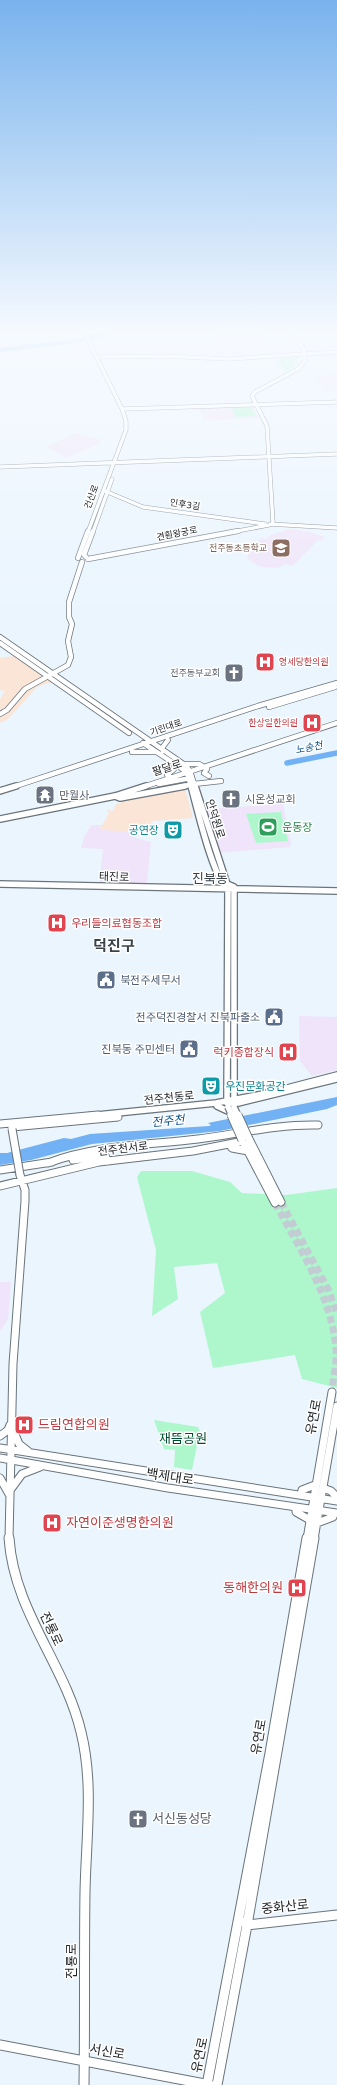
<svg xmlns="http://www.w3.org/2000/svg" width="337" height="2085" viewBox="0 0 337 2085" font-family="'Varela Round','Noto Sans KR',sans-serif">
	<rect width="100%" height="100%" fill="#eaf5fe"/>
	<path fill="#fae5d6" d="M13 656 52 682 37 687 8 719 0 723V699L5 691 0 690V658Z
		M185 788 193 818 151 821 152 830 126 832 99 830 107 817 109 812 106 809 113 811 116 804 121 803 119 800Z"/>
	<path fill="#efe4f9" d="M216 334H260L267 342 224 345Z
		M337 375V391L325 392 312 376Z
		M250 407 254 408 260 418 204 420 199 408Z
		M76 433 101 440 99 444 67 458 46 447Z
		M289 529 308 531 324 537 322 541 318 540 293 566 285 564 278 568 261 567 249 560 247 556 261 538 267 539 271 535Z
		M283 804 291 843 290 847 219 853 205 809Z
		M91 825H101L100 830 134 832 136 838 151 842 147 883H99L103 849 81 848 84 837Z
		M299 1016 337 1017V1070L312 1076 300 1061Z
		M0 1282H11L8 1319 0 1331Z"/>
	<path fill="#aef7cd" d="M300 356 293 368 286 372 275 359Z
		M232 408H252L256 416 235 417Z
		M281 812 288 841 256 843 246 814Z
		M141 1171H192L230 1182 242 1193 286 1195 337 1188V1388L302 1379 295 1355 213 1368 200 1312 225 1293 217 1263 174 1267 178 1299 152 1316 156 1250 137 1177Z
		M154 1420 198 1427 200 1431 192 1470 174 1467 175 1450 164 1449Z"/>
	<path fill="#72b1f4" d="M337 1097V1105L327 1109 220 1131 92 1144 31 1160 0 1165V1153H7L64 1138 71 1139 90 1134 209 1126 211 1125 208 1123Z"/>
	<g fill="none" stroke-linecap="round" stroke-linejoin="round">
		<path stroke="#72b1f4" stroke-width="1" d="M285 763H287
			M165 787 181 783"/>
		<path stroke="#72b1f4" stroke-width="1.5" d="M164 787 169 786"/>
		<path stroke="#72b1f4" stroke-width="4.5" d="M0 350 69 342 108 334"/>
		<path stroke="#72b1f4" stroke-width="5.5" d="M287 763 337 753"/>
		<path stroke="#c2ccd3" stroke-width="7" stroke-dasharray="7 3.5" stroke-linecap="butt" d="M281 1202 328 1289 337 1313
			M275 1203C299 1248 332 1297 336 1349 337 1363 333 1378 332 1392"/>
		<g stroke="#6a747b" stroke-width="4.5">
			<path id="tertiary-far4" d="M85 334 122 409 126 421V430L88 532
				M97 357 165 356 228 359 337 352
				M122 409 337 402
				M0 467 337 454
				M105 491 143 507 265 524
				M273 523 267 426 252 396 255 392 298 369 305 361 304 349 290 334
				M270 524 337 528
				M93 532 112 479
				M232 532 269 525"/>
		</g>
		<g stroke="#6a747b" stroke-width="6">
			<path id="tertiary-far3" d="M86 557 84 555 93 531
				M78 558 88 531
				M88 559 238 531
				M0 637 185 765 190 771 195 787
				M0 643 129 733
				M269 707 335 687
				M0 714 7 710 25 689 68 665 71 657 68 641 72 624 69 617V602L82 562
				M143 743 187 772 191 787
				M163 751 162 748 168 740
				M132 752H156
				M183 764H199L207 769 204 773 209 776
				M169 776 167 775 174 769V762
				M159 784 191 778
				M194 784 221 781
				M13 787 258 706 337 683
				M143 787 337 723
				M179 787 189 785"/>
		</g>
		<g stroke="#6a747b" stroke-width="8">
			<path id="tertiary-far2" d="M191 786C197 807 213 879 228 889
				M195 786 227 884 234 887V1107
				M0 791 16 786
				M115 796 120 798 185 786
				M0 819 115 796 146 786
				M0 884 337 891
				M227 1103 228 889
				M230 1105 337 1079
				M217 1106 230 1112
				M87 1116 216 1103 268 1093 337 1075"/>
		</g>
		<g stroke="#6a747b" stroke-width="9">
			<path id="tertiary-far1" d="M0 1124 98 1115
				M12 1127 118 1117
				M249 1139 281 1202
				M242 1140 275 1203
				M230 1145 232 1148 248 1151
				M73 1160 105 1156 108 1161
				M48 1163C96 1145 147 1145 198 1139 238 1134 277 1124 318 1125
				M0 1170 52 1162
				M0 1186 99 1162 193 1151 249 1140
				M12 1427 19 1444 28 1451
				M0 1436 8 1430 10 1425
				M0 1448 337 1501
				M0 1458 168 1488 337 1513
				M0 1478 9 1494
				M323 1488 331 1491 337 1497
				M11 1489 22 1474 40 1467
				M301 1495 302 1490 315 1485
				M296 1508V1512L310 1520
				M317 1523 333 1517 334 1513
				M9 1539 13 1364 25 1201V1190L20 1175
				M307 1539 332 1392
				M314 1539 337 1406"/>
		</g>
		<g stroke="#6a747b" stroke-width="11">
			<path id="tertiary" d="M9 1538C14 1612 65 1664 81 1732 94 1784 86 1839 85 1892 84 1956 85 2021 84 2085
				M245 1922 247 1925 337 1915
				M0 2045 210 2085
				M207 2085 270 1753 307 1538
				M217 2085 247 1925 314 1538"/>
		</g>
		<use href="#tertiary-far4" stroke="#fff" stroke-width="3.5"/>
		<use href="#tertiary-far3" stroke="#fff" stroke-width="4.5"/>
		<use href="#tertiary-far2" stroke="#fff" stroke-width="5.5"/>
		<use href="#tertiary-far1" stroke="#fff" stroke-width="7"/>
		<use href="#tertiary" stroke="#fff" stroke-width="9"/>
		<g stroke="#6a747b" stroke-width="8" stroke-linecap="butt">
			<path id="tertiary-bridge-far1" d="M228 1107 232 1116
				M234 1107 238 1116"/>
		</g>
		<g stroke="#6a747b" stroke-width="9" stroke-linecap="butt">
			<path id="tertiary-bridge" d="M231 1115 242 1140
				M238 1115 249 1139
				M12 1129 20 1175"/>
		</g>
		<use href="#tertiary-bridge-far1" stroke="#fff" stroke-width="5.5"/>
		<use href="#tertiary-bridge" stroke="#fff" stroke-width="7"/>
	</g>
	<linearGradient id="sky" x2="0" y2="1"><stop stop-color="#79b3ed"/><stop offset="0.53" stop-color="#f6faff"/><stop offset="1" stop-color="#f6faff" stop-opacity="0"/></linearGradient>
	<rect width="337" height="626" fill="url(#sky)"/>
	<defs>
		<g id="school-square" transform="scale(1)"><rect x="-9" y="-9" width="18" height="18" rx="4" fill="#8d6e63" stroke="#fff"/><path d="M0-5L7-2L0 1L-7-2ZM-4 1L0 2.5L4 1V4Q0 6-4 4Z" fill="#fff"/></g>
		<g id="hospital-square" transform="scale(1)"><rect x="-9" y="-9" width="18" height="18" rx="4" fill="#e0444e" stroke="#fff"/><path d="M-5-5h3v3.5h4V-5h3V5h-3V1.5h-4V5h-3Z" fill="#fff"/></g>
		<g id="church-square" transform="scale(1)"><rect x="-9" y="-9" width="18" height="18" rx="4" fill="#6b7280" stroke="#fff"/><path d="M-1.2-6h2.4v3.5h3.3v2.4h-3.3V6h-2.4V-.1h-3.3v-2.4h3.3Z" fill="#fff"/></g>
		<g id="temple-square" transform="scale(1)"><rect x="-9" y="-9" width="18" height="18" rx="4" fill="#6b7280" stroke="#fff"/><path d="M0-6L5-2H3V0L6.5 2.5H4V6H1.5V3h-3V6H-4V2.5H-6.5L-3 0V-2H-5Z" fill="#fff"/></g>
		<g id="stadium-square" transform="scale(1)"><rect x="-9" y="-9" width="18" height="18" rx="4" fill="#2e9e5b" stroke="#fff"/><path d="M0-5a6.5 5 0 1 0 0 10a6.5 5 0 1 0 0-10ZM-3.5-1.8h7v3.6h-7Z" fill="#fff"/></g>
		<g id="theatre-square" transform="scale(1)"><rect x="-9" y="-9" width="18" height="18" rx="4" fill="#0f9aa8" stroke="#fff"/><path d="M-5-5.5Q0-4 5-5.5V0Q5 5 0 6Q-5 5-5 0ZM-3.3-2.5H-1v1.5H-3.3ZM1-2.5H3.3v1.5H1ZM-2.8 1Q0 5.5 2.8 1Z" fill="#fff"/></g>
		<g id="civic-square" transform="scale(1)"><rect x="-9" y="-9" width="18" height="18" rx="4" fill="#5c6f8a" stroke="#fff"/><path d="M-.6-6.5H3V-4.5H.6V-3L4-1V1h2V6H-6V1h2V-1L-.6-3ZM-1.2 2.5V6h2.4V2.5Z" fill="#fff"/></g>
	</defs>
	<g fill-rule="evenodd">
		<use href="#school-square" x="281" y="548"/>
		<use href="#hospital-square" x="265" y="662"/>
		<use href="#church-square" x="234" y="673"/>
		<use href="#hospital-square" x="312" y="723"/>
		<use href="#temple-square" x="45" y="795"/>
		<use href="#church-square" x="231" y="799"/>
		<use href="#stadium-square" x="268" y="827"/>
		<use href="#theatre-square" x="173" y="830"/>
		<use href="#hospital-square" x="57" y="923"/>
		<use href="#civic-square" x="106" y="980"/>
		<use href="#civic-square" x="274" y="1017"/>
		<use href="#civic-square" x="189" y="1049"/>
		<use href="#hospital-square" x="288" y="1052"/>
		<use href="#theatre-square" x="211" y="1086"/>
		<use href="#hospital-square" x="24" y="1425"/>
		<use href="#hospital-square" x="52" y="1523"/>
		<use href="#hospital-square" x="297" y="1588"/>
		<use href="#church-square" x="138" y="1819"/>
	</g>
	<g text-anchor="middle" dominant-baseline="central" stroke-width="3" stroke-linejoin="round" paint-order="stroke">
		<g font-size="9" fill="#222629" stroke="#fff">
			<text transform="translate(92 497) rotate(-69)">건산로</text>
			<text transform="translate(185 505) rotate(8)">인후3길</text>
			<text transform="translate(177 534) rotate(-11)">견훤왕궁로</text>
			<text transform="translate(166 728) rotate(-19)">기린대로</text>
		</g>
		<g font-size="9" fill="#785e54" stroke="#fff" text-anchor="end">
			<text x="267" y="548">전주동초등학교</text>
		</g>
		<g font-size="9" fill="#be3a42" stroke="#fff" text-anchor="start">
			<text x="279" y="662">영세당한의원</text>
			<text x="298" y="723" text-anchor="end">한상일한의원</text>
		</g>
		<g font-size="9" fill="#5b616d" stroke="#fff" text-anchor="end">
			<text x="220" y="673">전주동부교회</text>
		</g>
		<g font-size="10" font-style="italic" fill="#0b518d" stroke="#fff">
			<text transform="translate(309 748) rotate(-11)">노송천</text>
		</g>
		<g font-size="11" fill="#222629" stroke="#fff">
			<text transform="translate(167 768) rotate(-18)">팔달로</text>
			<text transform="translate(215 819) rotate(72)">안덕원로</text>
			<text transform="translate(114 877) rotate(2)">태진로</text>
			<text transform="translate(169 1098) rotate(-6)">전주천동로</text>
			<text transform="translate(123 1149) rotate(-7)">전주천서로</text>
		</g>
		<g font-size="11" fill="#5b616d" stroke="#fff" text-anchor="start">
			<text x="59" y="795">만월사</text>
			<text x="245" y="799">시온성교회</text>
		</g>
		<g font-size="11" fill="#27864d" stroke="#fff" text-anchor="start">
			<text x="282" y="827">운동장</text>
		</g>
		<g font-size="11" fill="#0d838f" stroke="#fff" text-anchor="end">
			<text x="159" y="830">공연장</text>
			<text x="225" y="1086" text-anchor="start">우진문화공간</text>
		</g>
		<g font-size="11" fill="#be3a42" stroke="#fff" text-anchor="start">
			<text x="71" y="923">우리들의료협동조합</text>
			<text x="274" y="1052" text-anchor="end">럭키종합장식</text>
		</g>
		<g font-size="11" fill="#4e5e75" stroke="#fff" text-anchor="end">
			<text x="120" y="980" text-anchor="start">북전주세무서</text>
			<text x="260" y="1017">전주덕진경찰서 진북파출소</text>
			<text x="175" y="1049">진북동 주민센터</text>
		</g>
		<g font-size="12" font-style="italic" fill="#0b518d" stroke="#fff">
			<text transform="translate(168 1121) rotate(-5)">전주천</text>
		</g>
		<g font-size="13" fill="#3a434a" stroke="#fff">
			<text x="210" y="879">진북동</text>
		</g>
		<g font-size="13" fill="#222629" stroke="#fff">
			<text transform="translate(314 1417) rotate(-79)">유연로</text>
			<text transform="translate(170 1477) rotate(9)">백제대로</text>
			<text transform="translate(51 1629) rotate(65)">전룡로</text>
			<text transform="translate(259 1737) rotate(-80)">유연로</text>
			<text transform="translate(285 1907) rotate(-6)">중화산로</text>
			<text transform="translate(72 1961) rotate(-90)">전룡로</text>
			<text transform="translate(107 2052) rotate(10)">서신로</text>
			<text transform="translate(200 2055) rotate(-78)">유연로</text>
		</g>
		<g font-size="13" fill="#be3a42" stroke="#fff" text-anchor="start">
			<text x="38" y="1425">드림연합의원</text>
			<text x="66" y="1523">자연이준생명한의원</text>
			<text x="283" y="1588" text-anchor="end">동해한의원</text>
		</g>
		<g font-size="13" fill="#004e2e" stroke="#fff">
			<text x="183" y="1439">재뜸공원</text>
		</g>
		<g font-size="13" fill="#5b616d" stroke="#fff" text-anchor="start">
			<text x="152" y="1819">서신동성당</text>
		</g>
		<g font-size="15" font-weight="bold" fill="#3a434a" stroke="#fff">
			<text x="114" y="946">덕진구</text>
		</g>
	</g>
</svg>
